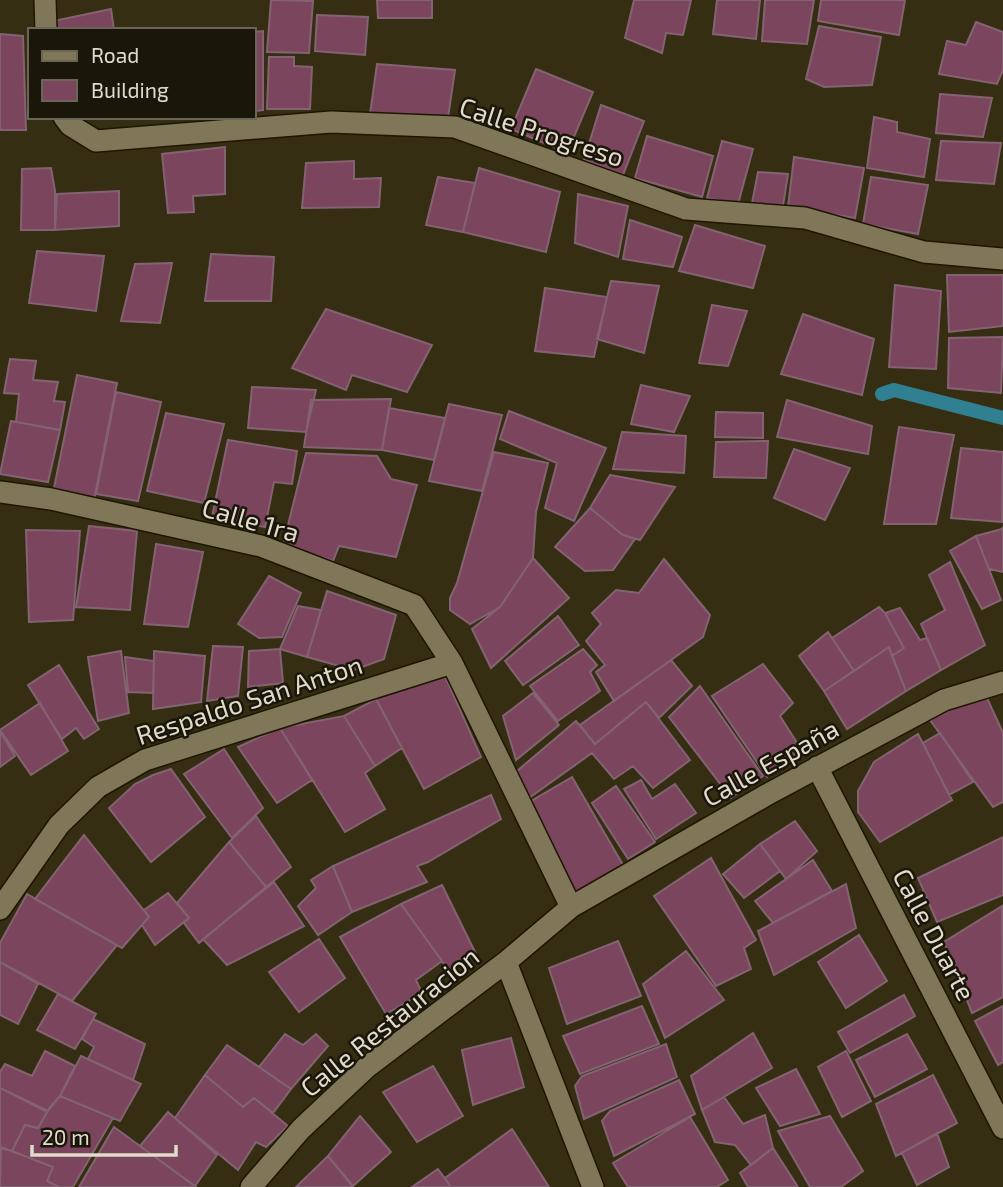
<svg xmlns="http://www.w3.org/2000/svg" width="1003" height="1187" viewBox="0 0 1003 1187" font-family="'Exo 2',sans-serif">
	<rect width="100%" height="100%" fill="#362e12"/>
	<g fill="none" stroke-linecap="round" stroke-linejoin="round">
		<path stroke="#318091" stroke-width="14" d="M882 394 894 390 1003 418"/>
	</g>
	<path fill="#7b455e" stroke="#836371" stroke-width="2" d="M271 0 313 1 309 53 267 52Z
		M377 0H432V18H378Z
		M634 0H691L683 35 666 33 662 53 625 38Z
		M717 0H760L756 39 713 34Z
		M765 0H814L807 44 762 41Z
		M821 0H905L899 35 818 21Z
		M111 9 114 30H50L49 22Z
		M317 15 368 17 365 55 315 51Z
		M976 22 1003 32V70L997 84 939 74 947 41 966 45Z
		M819 26 881 37 872 85 824 87 806 79Z
		M263 31V110L254 111V32Z
		M0 34 23 36 26 130H0Z
		M269 57H294V66L312 67 310 109H267Z
		M377 64 455 70 448 118 370 114Z
		M536 69 593 92 567 153 511 129Z
		M940 94 992 98 983 137 936 133Z
		M601 105 644 121 623 175 584 160Z
		M874 117 897 122V132L930 139 924 177 867 168Z
		M647 136 713 156 702 197 635 178Z
		M722 141 753 149 738 204 707 198Z
		M941 141 1001 143 994 184 936 180Z
		M225 147V194L193 196 194 212 168 213 162 154Z
		M794 157 864 168 855 218 788 207Z
		M354 161V179L381 178 379 207 302 208 306 163Z
		M51 168 55 191V230H21L22 169Z
		M479 168 560 192 546 252 463 232Z
		M758 172 788 174 783 206 752 203Z
		M438 177 475 183 463 232 426 225Z
		M871 177 928 185 918 234 863 224Z
		M119 191V226L55 230 57 194Z
		M578 194 628 206 618 257 575 243Z
		M630 220 682 237 673 267 623 259Z
		M695 225 765 246 753 288 679 271Z
		M37 251 104 256 96 311 29 303Z
		M211 254 274 257 271 301H205Z
		M172 263 160 323 121 321 135 264Z
		M947 275H1003V326L949 332Z
		M611 281 659 286 644 353 597 339Z
		M895 285 941 291 936 369 889 367Z
		M545 288 607 297 594 357 535 351Z
		M712 305 747 311 728 366 699 363Z
		M326 309 432 345 407 392 352 375 346 390 292 368Z
		M803 314 874 339 862 395 781 374Z
		M1003 337 1001 393 948 388 949 338Z
		M10 359 36 361 33 380 58 382 54 401 65 402 60 430 16 422 19 394 4 393Z
		M77 375 117 383 94 500 53 493Z
		M641 385 690 396 674 432 631 424Z
		M252 387 316 390 306 432 248 428Z
		M116 392 161 402 138 501 96 494Z
		M391 399 382 450 304 447 311 400Z
		M787 400 872 426 868 454 777 437Z
		M449 404 502 415 482 491 429 481Z
		M389 408 445 418 434 460 382 450Z
		M509 411 606 448 574 521 545 508 557 463 500 439Z
		M716 412 763 413V438L715 437Z
		M166 413 224 424 204 503 147 491Z
		M11 421 60 430 48 482 0 474Z
		M899 427 954 435 936 524H884Z
		M622 432 686 436 684 473 613 469Z
		M228 440 297 451 292 484 274 482 265 527 212 517Z
		M768 441 766 478 714 477 716 442Z
		M961 448 1003 452 1002 522 951 518Z
		M794 449 850 468 825 520 774 498Z
		M494 452 548 463 536 512 533 558 500 607 470 624 450 610V598L457 583Z
		M306 453 377 456 391 479 417 485 396 557 339 546 333 561 283 545Z
		M610 475 675 487 640 540 623 535 590 508Z
		M590 508 623 535 635 539 613 570 585 571 555 547Z
		M89 526 137 531 130 610 76 607Z
		M1003 527V572L989 569 976 536 1002 529Z
		M26 530 80 531 73 620 29 622Z
		M976 536 1001 600 982 609 950 551Z
		M156 544 203 552 188 627 144 624Z
		M533 558 569 598 491 668 472 629 500 607Z
		M664 559 710 615 703 637 614 701 596 672 605 665 586 641 601 624 592 613 616 590 639 593Z
		M950 562 985 645 941 670 921 624 945 610 929 575Z
		M269 576 301 593 282 637 259 638 238 624Z
		M327 591 396 615 384 659 354 670 307 657Z
		M298 606 321 610 307 657 280 649Z
		M879 607 885 613 904 648 892 656 889 647 854 671 832 638Z
		M900 608 920 640 927 638 941 670 906 691 892 656 904 648 885 613Z
		M558 616 579 645 523 685 505 661Z
		M828 632 854 671 824 691 799 656Z
		M213 646 243 647 238 696 207 701Z
		M889 647 906 691 847 729 824 691Z
		M280 649 283 683 248 687 249 651Z
		M583 649 597 665 590 672 600 691 558 721 530 686Z
		M121 651 129 713 98 721 88 657Z
		M154 651 205 656 201 702 153 709Z
		M125 657 154 661 153 693 128 692Z
		M671 660 692 686 659 718 646 702 595 744 580 725Z
		M763 664 793 703 780 716 801 749 767 777 712 696Z
		M59 665 99 729 84 739 76 728 62 739 28 685Z
		M445 676 481 757 424 789 376 699 411 682Z
		M700 686 763 776 731 798 669 717Z
		M533 693 559 725 516 760 503 716Z
		M987 698 1003 733V802L993 807 930 720 955 702Z
		M376 699 402 748 375 766 344 716Z
		M646 702 690 760 653 788 633 766 614 779 592 753 529 798 517 771 576 721 595 744Z
		M40 703 68 751 31 775 0 730Z
		M344 716 375 766 365 773 385 809 345 832 280 728Z
		M280 728 312 780 277 803 238 747Z
		M0 731 15 756 0 767Z
		M940 733 973 782 949 795 923 743Z
		M918 734 952 800 880 842 858 812V791L874 762Z
		M224 749 263 808 232 838 184 774Z
		M171 769 205 817 151 862 109 808 135 784 153 775Z
		M572 777 623 865 574 893 528 803Z
		M641 780 652 799 675 784 696 813 656 839 624 789Z
		M616 786 655 842 628 859 592 803Z
		M491 795 501 819 428 862 417 866 427 882 352 912 333 866Z
		M256 816 291 867 266 887 229 842Z
		M795 821 817 851 786 879 760 844Z
		M84 835 149 917 122 948 35 899Z
		M1003 837V895L937 922 918 878Z
		M229 842 266 887 199 943 184 923 189 918 177 903Z
		M760 844 780 871 744 898 723 874Z
		M711 858 756 940 744 948 751 969 716 986 654 896Z
		M813 860 832 891 773 923 755 901Z
		M333 866 352 912 318 935 298 906 316 888 311 880Z
		M274 882 304 926 227 965 203 939Z
		M846 884 856 928 774 975 758 931Z
		M442 885 476 954 449 971 401 904Z
		M168 893 189 918 155 945 142 925 149 917 144 910Z
		M27 894 117 945 72 1001 0 962V943Z
		M401 904 442 961 416 980 422 993 386 1014 340 937Z
		M1002 906 1003 997 972 1013 944 942Z
		M859 935 887 981 846 1008 818 962Z
		M319 939 345 978 299 1012 269 972Z
		M618 941 641 996 567 1024 549 968Z
		M686 951 724 1000 665 1038 643 984Z
		M0 962 38 984 18 1024 0 1015Z
		M58 994 96 1014 75 1049 37 1030Z
		M904 995 915 1016 850 1053 838 1032Z
		M642 1006 659 1044 580 1074 563 1036Z
		M1003 1006V1062L998 1065 975 1021Z
		M93 1019 145 1044 133 1080 88 1059 94 1047 82 1039Z
		M753 1033 772 1068 702 1110 691 1076Z
		M285 1034 303 1045 316 1034 328 1046 291 1089 259 1067Z
		M907 1034 927 1069 875 1097 856 1060Z
		M511 1038 524 1087 473 1105 462 1050Z
		M666 1044 677 1077 584 1119 575 1086 582 1076Z
		M227 1045 291 1089 273 1113 254 1098 243 1107 205 1075Z
		M45 1051 75 1066 60 1096 47 1112 0 1088V1072L5 1064 32 1076Z
		M846 1051 871 1101 842 1117 818 1067Z
		M81 1056 141 1084 120 1121 60 1096Z
		M433 1066 463 1116 417 1142 383 1092Z
		M796 1069 820 1114 780 1126 756 1088Z
		M205 1075 243 1107 254 1098 288 1126 266 1147 256 1142 238 1170 175 1118Z
		M933 1075 957 1123 896 1156 876 1104Z
		M679 1080 695 1114 614 1156 602 1121 610 1111Z
		M0 1088 48 1111 38 1128 25 1125 12 1151 0 1148Z
		M60 1096 113 1118 73 1187H58L47 1181 53 1167 12 1151 25 1125 38 1128 50 1107Z
		M724 1097 743 1124 765 1115 773 1148 751 1165 735 1145 715 1142 702 1110Z
		M168 1112 217 1155 195 1186 140 1146Z
		M360 1116 391 1152 353 1186 328 1156Z
		M830 1116 863 1171 841 1187H810L778 1131Z
		M690 1117 728 1180 717 1187H628L613 1163Z
		M114 1127 140 1146 196 1187H79Z
		M512 1129 549 1187H451L445 1178Z
		M937 1133 949 1167 917 1185 902 1153Z
		M1 1147 53 1167 47 1181 59 1187H0Z
		M773 1148 798 1187H748L740 1173Z
		M328 1156 353 1187H296Z
		M438 1169 451 1187H412Z"/>
	<g fill="none" stroke-linecap="round" stroke-linejoin="round">
		<g stroke="#1e1600" stroke-width="24">
			<path id="street" d="M45 0 46 30
				M64 117 70 125 96 141 331 122 455 127 686 209 805 218 924 252 1003 259
				M0 492 51 499 261 546 414 605 452 663 571 907
				M817 767 1003 1128
				M0 909 59 825 98 787 145 760 452 663
				M506 962 593 1187
				M251 1187 301 1129 367 1067 506 962 571 907 770 793 944 700 1003 682"/>
		</g>
		<use href="#street" stroke="#807759" stroke-width="21"/>
	</g>
	<g text-anchor="middle" dominant-baseline="central" stroke-width="5" stroke-linejoin="round" paint-order="stroke">
		<g font-size="26" fill="#e0dbcb" stroke="#1a160a">
			<text transform="translate(542 131) rotate(18)">Calle Progreso</text>
			<text transform="translate(251 519) rotate(16)">Calle 1ra</text>
			<text transform="translate(249 699) rotate(-18)">Respaldo San Anton</text>
			<text transform="translate(770 762) rotate(-29)">Calle España</text>
			<text transform="translate(935 934) rotate(62)">Calle Duarte</text>
			<text transform="translate(389 1021) rotate(-39)">Calle Restauracion</text>
		</g>
	</g>
	<rect x="28" y="28" width="228" height="91" fill="#1a160a" stroke="#696557" stroke-width="2"/>
	<rect x="42" y="51" width="35" height="10" fill="#807759" stroke="#696557" stroke-width="2"/>
	<text x="91" y="63" font-size="21" fill="#e0dbcb">Road</text>
	<rect x="42" y="80" width="35" height="21" fill="#7b455e" stroke="#696557" stroke-width="2"/>
	<text x="91" y="98" font-size="21" fill="#e0dbcb">Building</text>
	<path d="M32 1145v10h144v-10" fill="none" stroke="#e0dbcb" stroke-width="3.5"/>
	<text x="42" y="1145" font-size="21" fill="#e0dbcb" stroke="#1a160a" stroke-width="5" paint-order="stroke">20 m</text>
</svg>
